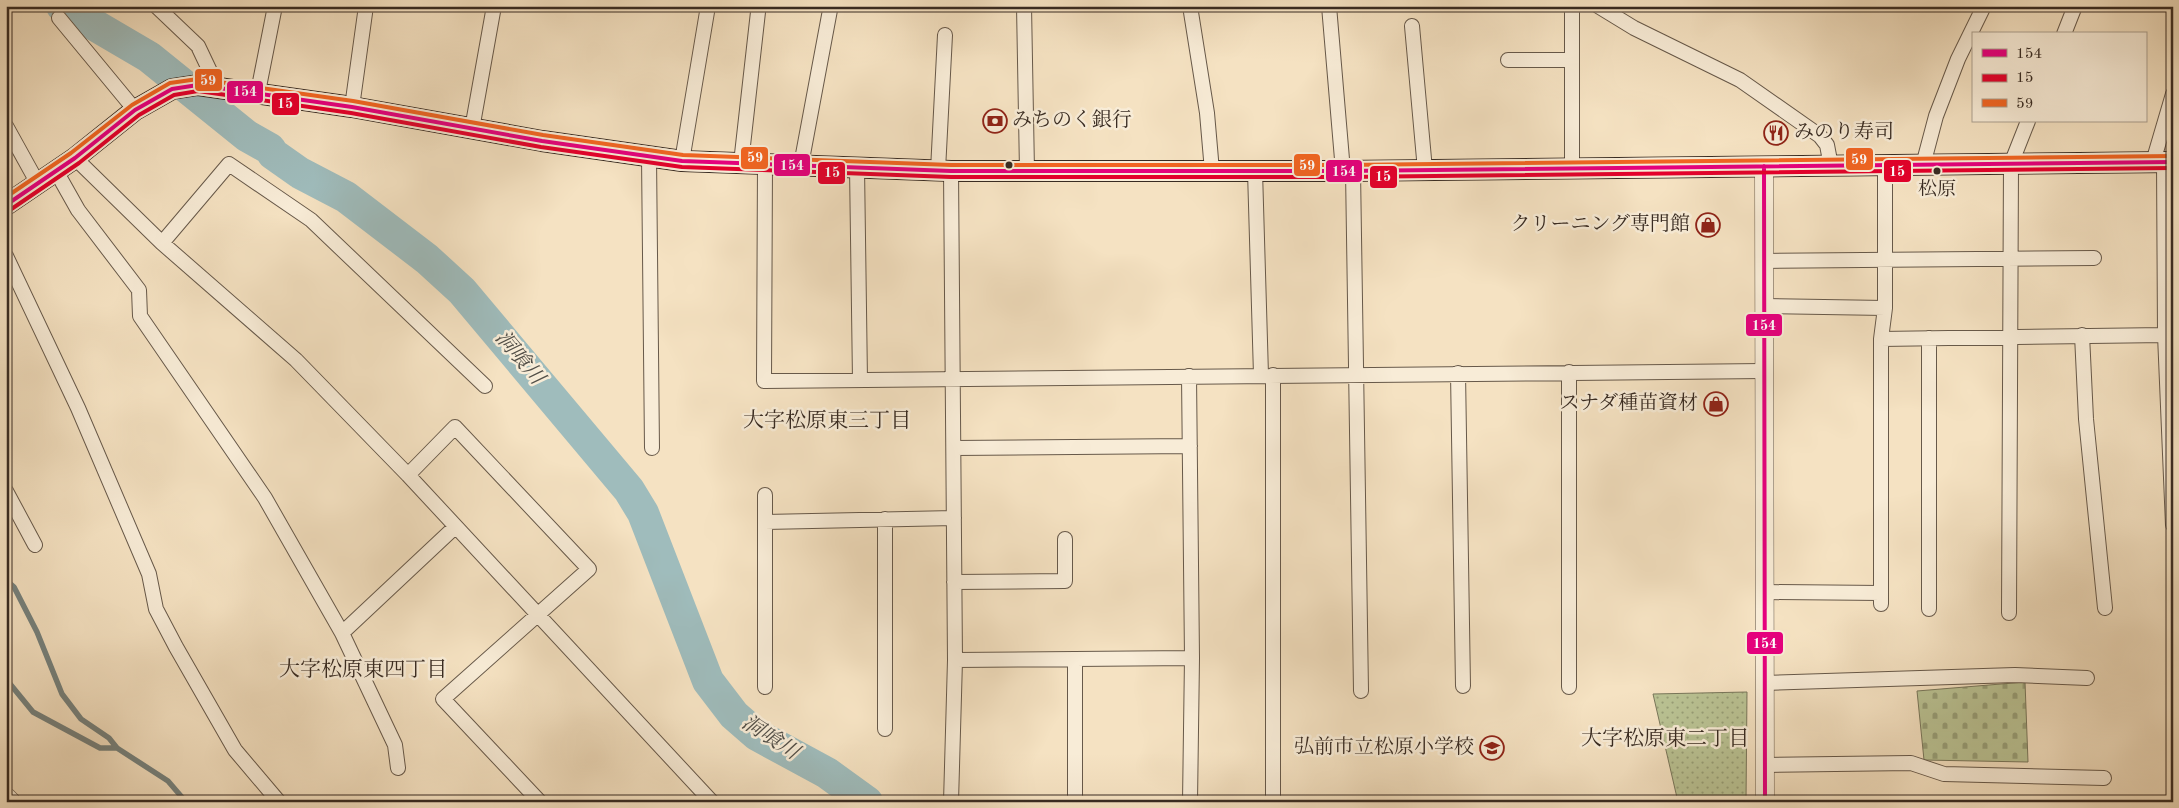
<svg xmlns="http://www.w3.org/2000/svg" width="2179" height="808" viewBox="0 0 2179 808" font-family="'Old Standard TT','Noto Serif JP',serif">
	<defs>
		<pattern id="grass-dots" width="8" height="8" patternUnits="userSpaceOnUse" patternTransform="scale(1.25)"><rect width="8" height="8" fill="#bac394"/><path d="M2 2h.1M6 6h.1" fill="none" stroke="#989f78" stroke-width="1.8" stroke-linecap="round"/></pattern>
		<pattern id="cemetery-stones" width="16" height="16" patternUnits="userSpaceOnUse" patternTransform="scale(1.25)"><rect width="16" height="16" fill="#bac394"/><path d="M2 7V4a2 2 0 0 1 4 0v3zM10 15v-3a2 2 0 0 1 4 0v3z" fill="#989f78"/></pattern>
	</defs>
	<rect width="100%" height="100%" fill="#f5e2c2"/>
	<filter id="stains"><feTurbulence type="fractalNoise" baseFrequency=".004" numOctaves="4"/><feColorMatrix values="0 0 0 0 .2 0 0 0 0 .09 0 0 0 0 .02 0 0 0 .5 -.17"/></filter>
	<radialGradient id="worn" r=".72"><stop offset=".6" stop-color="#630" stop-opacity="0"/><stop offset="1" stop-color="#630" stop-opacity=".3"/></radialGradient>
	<path fill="url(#grass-dots)" stroke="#79775b" d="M1747 692 1746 802H1678L1653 694Z"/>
	<path fill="url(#cemetery-stones)" stroke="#79775b" d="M2025 682 2028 762 1924 760 1917 691Z"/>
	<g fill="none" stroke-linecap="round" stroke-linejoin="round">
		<path stroke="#76827e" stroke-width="5.5" d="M6 580 14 587 37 632 62 694 81 719 109 738 117 748 168 781 186 802
			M6 679 33 712 100 748H117"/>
		<path stroke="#9fbcbc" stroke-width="32" d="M62 6 149 57 247 136 270 149 273 154 300 173 346 197 427 259 462 291 629 490 643 513 708 681 734 715 757 735 827 773 867 802"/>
		<g stroke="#67594a" stroke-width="16">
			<path id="minor" d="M156 6 198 46 217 86
				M1024 6 1027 171
				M1190 6 1207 113 1212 171
				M1329 6 1343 171
				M1572 6V168
				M1598 6 1634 28 1740 80 1820 136 1827 145 1831 166
				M59 18 135 110
				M1412 26 1425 170
				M2064 34 2075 6
				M1508 60H1572
				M258 92 275 6
				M352 107 366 6
				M6 126 37 182
				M472 129 494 6
				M649 157 652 448
				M75 158 162 243 296 360 408 475 712 802
				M682 161 708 6
				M2153 162 2173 94
				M2164 162 2165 335 2173 525
				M741 163 758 12
				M765 164 764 381 1764 371
				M801 165 830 10
				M1923 165 1936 116 1958 59 1984 6
				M857 167 860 380
				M938 170 945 35
				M56 171 78 210 139 290 140 316 265 498 342 633 395 745 398 768
				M1255 171 1261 375
				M1353 171 1361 691
				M162 243 229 164 311 220 485 386
				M6 256 78 408 149 574 156 609 176 647 235 750 279 802
				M1764 261 2094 258
				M1764 306 1885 308
				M2082 335 2086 419 2105 608
				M1881 339 2165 335
				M1569 372V687
				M1458 373 1463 686
				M1273 375V802
				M1189 376 1192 658 1190 802
				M954 448 1190 446
				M408 475 455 427 589 569 443 699 540 802
				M6 491 35 545
				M765 495V687
				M765 522 954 518
				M954 582 1065 581V539
				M1764 592 1881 593
				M1881 604V339L1885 308V165
				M1929 609V338
				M2009 613 2011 164 2028 121
				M342 633 455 527
				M955 660 1192 658
				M1764 683 2015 675 2087 678
				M885 729V519
				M1765 765 1911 763 1944 774 2104 778
				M951 802 955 660 951 171
				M1075 802V660"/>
		</g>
		<g stroke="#67594a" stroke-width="19">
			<path id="tertiary" d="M1764 166 1765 802
				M6 796 12 802"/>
		</g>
		<g stroke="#382b22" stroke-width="22">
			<path id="secondary" d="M6 205 75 158 135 110 172 89 198 85 352 107 542 141 682 161 951 171H1343L2173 162"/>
		</g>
		<use href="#minor" stroke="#f8ecd7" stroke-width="14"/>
		<use href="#tertiary" stroke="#f8ecd7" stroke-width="18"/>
		<use href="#secondary" stroke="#f8ecd7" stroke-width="20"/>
		<g stroke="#f8ecd7" stroke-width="8">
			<path id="bus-1" d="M1764 166 1765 802
				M6 205 75 158 135 110 172 89 198 85 352 107 542 141 682 161 951 171H1343L2173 162"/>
		</g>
		<g stroke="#f8ecd7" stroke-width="8">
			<path id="bus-2" d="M10 210 79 163 139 115 174 95 198 91 351 113 541 147 682 167 951 177H1343L2173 168"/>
		</g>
		<g stroke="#f8ecd7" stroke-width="8">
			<path id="bus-3" d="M6 197 71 153 132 105 170 83 198 79 353 101 543 135 683 155 951 165H1343L2173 156"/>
		</g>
		<use href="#bus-1" stroke="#e5007d" stroke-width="4"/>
		<use href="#bus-2" stroke="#e4002b" stroke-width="4"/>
		<use href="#bus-3" stroke="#f26522" stroke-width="4"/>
	</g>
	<defs>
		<g id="bank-ring" transform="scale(1.25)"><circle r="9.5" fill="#f8ecd7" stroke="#8f2418" stroke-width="1.5"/><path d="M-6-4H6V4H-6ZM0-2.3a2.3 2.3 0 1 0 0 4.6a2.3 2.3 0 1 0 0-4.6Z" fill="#8f2418"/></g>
		<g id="restaurant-ring" transform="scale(1.25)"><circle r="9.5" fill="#f8ecd7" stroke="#8f2418" stroke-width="1.5"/><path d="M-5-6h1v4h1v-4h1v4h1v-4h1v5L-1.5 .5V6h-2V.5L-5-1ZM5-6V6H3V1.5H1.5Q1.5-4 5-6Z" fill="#8f2418"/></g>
		<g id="shop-ring" transform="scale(1.25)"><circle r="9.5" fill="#f8ecd7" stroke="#8f2418" stroke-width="1.5"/><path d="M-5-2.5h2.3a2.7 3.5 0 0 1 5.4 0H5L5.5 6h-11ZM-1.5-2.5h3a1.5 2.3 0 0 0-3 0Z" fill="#8f2418"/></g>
		<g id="school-ring" transform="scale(1.25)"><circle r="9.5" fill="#f8ecd7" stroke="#8f2418" stroke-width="1.5"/><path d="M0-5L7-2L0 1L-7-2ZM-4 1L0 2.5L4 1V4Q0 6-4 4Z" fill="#8f2418"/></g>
	</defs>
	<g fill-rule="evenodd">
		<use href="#bank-ring" x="995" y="121"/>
		<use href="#restaurant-ring" x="1776" y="133"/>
		<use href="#shop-ring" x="1708" y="225"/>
		<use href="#shop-ring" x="1716" y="404"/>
		<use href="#school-ring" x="1492" y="748"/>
	</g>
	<g fill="#382b22" stroke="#f8ecd7" stroke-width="2">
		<circle cx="1009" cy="165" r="4.5"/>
		<circle cx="1937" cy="171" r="4.5"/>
	</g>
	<g text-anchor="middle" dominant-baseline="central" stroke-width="5" stroke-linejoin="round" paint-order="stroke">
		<g font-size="19" fill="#382b22" stroke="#f8ecd7">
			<text x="1937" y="190">松原</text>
		</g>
		<g font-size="20" fill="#382b22" stroke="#f8ecd7" text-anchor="end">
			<text x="1012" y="121" text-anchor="start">みちのく銀行</text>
			<text x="1794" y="133" text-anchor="start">みのり寿司</text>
			<text x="1690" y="225">クリーニング専門館</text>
			<text x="1698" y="404">スナダ種苗資材</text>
			<text x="1474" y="748">弘前市立松原小学校</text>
		</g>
		<g font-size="21" font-style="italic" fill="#524f48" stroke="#f8ecd7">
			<text transform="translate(519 358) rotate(50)">洞喰川</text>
			<text transform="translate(770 738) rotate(33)">洞喰川</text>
		</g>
		<g font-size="21" fill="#382b22" stroke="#f8ecd7">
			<text x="827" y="421">大字松原東三丁目</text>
			<text x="363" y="670">大字松原東四丁目</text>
			<text x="1665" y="739">大字松原東二丁目</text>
		</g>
	</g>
	<g stroke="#f8ecd7" stroke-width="2">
		<rect x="194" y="68" width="29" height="24" rx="5" fill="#f26522"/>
		<rect x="226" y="80" width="38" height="24" rx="5" fill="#e5007d"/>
		<rect x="271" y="92" width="29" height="24" rx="5" fill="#e4002b"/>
		<rect x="740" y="146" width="29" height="24" rx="5" fill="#f26522"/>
		<rect x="1845" y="147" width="29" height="24" rx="5" fill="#f26522"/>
		<rect x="1293" y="153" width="28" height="24" rx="5" fill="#f26522"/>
		<rect x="773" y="153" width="38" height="24" rx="5" fill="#e5007d"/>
		<rect x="1325" y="159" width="38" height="24" rx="5" fill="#e5007d"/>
		<rect x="1883" y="159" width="29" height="24" rx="5" fill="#e4002b"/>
		<rect x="817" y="161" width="29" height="24" rx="5" fill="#e4002b"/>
		<rect x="1369" y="165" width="29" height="24" rx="5" fill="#e4002b"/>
		<rect x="1745" y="313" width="38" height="24" rx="5" fill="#e5007d"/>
		<rect x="1746" y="631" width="38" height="24" rx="5" fill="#e5007d"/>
	</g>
	<g font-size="14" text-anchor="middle" font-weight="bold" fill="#fff">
		<text x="208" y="85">59</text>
		<text x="245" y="96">154</text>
		<text x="285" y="108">15</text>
		<text x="755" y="162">59</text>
		<text x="1859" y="164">59</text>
		<text x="1307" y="170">59</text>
		<text x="792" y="170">154</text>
		<text x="1344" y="176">154</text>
		<text x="1897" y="176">15</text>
		<text x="832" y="177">15</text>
		<text x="1383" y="181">15</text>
		<text x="1764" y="330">154</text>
		<text x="1765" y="648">154</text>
	</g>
	<rect width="2179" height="808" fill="none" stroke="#f5e2c2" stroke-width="25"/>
	<rect x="8" y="8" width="2164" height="793" fill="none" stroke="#382b22" stroke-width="2.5"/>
	<rect x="12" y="12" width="2154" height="783" fill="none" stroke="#382b22"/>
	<rect x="1972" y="32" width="175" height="90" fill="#f8ecd7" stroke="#ab9f8f"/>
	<rect x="1982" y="49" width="25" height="8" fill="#e5007d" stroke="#ab9f8f"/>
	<text x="2016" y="58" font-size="15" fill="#382b22">154</text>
	<rect x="1982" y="74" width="25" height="8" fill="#e4002b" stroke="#ab9f8f"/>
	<text x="2016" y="82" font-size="15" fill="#382b22">15</text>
	<rect x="1982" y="99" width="25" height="8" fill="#f26522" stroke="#ab9f8f"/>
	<text x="2016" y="108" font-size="15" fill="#382b22">59</text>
	<rect width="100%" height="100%" filter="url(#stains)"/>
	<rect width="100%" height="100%" fill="url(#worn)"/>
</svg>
